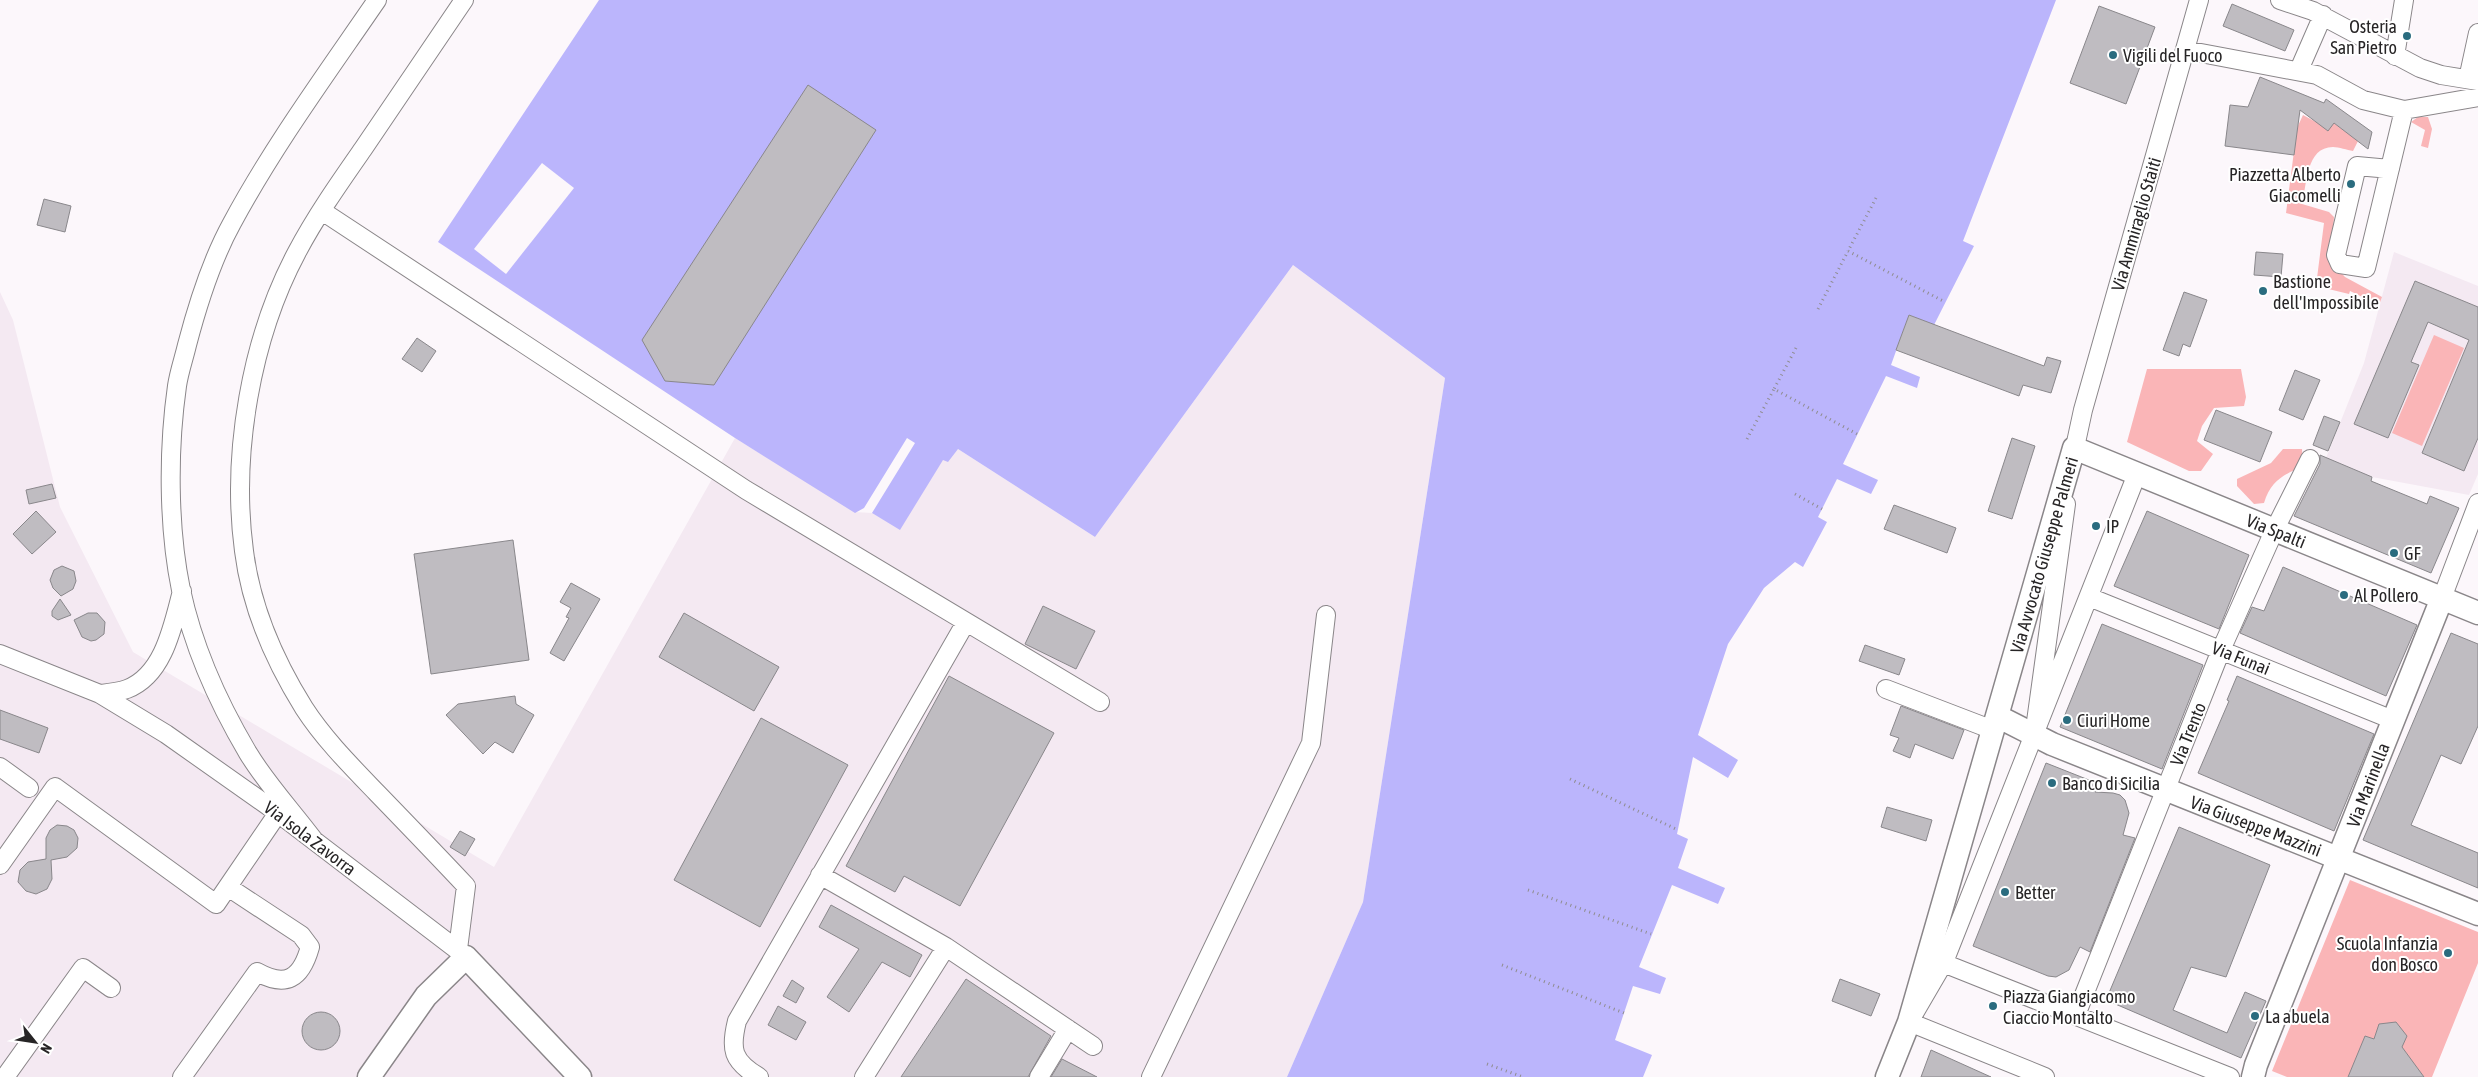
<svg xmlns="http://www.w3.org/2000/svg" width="2478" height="1077" viewBox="0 0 2478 1077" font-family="'Asap Condensed',sans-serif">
	<rect width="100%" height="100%" fill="#fcf7fb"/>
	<path fill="#f4e9f2" d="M2394 252 2478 286V474L2469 495 2372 477 2326 458 2364 363Z
		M1293 265 1445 378 1363 902 1287 1077H0V292L13 320 60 507 133 652 494 867 735 438 855 512 872 513 900 529 943 459 958 449 1095 537Z"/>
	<path fill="#fab5b7" d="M2303 115 2316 122 2334 123 2358 141 2353 151C2347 150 2339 147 2333 147 2306 147 2307 184 2302 204L2329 212 2334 217 2331 262 2345 277 2382 297 2379 305 2350 291 2349 294 2316 286 2324 223 2286 213 2297 128Z
		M2418 117H2428L2432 129 2428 148 2421 146 2425 130 2411 122Z
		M2434 335 2464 348 2422 446 2392 433Z
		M2147 369H2241L2246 397 2244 406 2214 408 2202 426 2197 441 2213 454 2201 471H2189L2127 442Z
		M2283 449H2302L2303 466C2284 475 2271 480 2264 503L2254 504 2237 486V479L2271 463Z
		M2350 880 2478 932V963L2432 1077H2287L2272 1071Z"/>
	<path fill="#bbb5fc" d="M599 0H2056L1963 241 1974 246 1934 325 1909 315 1891 365 1920 377 1917 388 1886 376 1843 464 1878 480 1871 494 1837 479 1818 517 1827 522 1803 567 1795 562 1764 588 1728 644 1698 735 1738 760 1728 778 1693 757 1677 834 1688 839 1678 868 1725 888 1718 904 1672 885 1639 967 1666 978 1660 994 1633 986 1615 1040 1652 1055 1643 1077H1287L1363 902 1445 378 1293 265 1095 537 958 449 948 462 943 460 900 530 872 513 915 443 907 438 864 508 855 513 735 438 438 242Z"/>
	<path fill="#fcf7fb" d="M542 163 574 188 506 274 474 249Z"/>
	<path fill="#bfbcc1" stroke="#89878b" d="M2232 4 2294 30 2285 51 2223 26Z
		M2099 6 2155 27 2126 104 2070 83Z
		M2260 77 2324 103 2326 99 2372 132 2368 149 2334 123 2328 131 2300 110 2294 155 2225 146 2230 105 2248 107Z
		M808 85 876 130 714 385 665 381 642 340Z
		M44 199 71 206 65 232 37 225Z
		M2256 252 2283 254 2281 277 2254 275Z
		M2415 281 2478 307V438L2464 471 2422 453 2469 340 2428 322 2411 362 2419 365 2388 438 2354 424Z
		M2184 292 2207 300 2190 347 2183 344 2179 356 2163 350Z
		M1909 315 2044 366 2047 357 2061 361 2051 393 2023 385 2019 396 1896 350Z
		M417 338 436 351 422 372 402 359Z
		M2295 370 2320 380 2303 420 2279 410Z
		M2216 410 2272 432 2260 462 2204 440Z
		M2324 416 2340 422 2328 451 2313 445Z
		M2012 438 2035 446 2012 519 1988 511Z
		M2320 455 2372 477 2371 481 2427 504 2430 496 2459 508 2431 573 2294 516 2320 464Z
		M52 484 56 498 29 504 26 490Z
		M1894 505 1956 528 1947 553 1884 529Z
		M36 511 56 532 32 554 13 534Z
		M2147 511 2249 555 2219 629 2114 586Z
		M513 540 529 660 431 674 414 554Z
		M62 566 74 571 76 581 73 589 61 596 53 588 50 580 54 570Z
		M2283 567 2417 625 2386 696 2240 633 2252 607 2264 611Z
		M571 583 600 599 564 661 550 653 569 618 566 617 571 608 560 602Z
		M60 599 71 615 58 620 52 616V611Z
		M1043 606 1095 631 1076 669 1025 644Z
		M88 613H97L105 622 104 634 96 640 91 641 82 637 74 620Z
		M684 613 779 667 754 711 659 657Z
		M2102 624 2203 665 2162 769 2060 727Z
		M2451 633 2478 644V726L2461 764 2441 755 2411 825 2478 853V888L2363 840Z
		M1865 645 1905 659 1899 675 1859 661Z
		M949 676 1054 733 960 906 904 876 895 892 846 866Z
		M2237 676 2374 734 2334 831 2198 773 2229 701 2227 700Z
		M515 696 516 704 534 715 513 753 495 742 483 754 446 715 458 704Z
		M1901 706 1964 730 1953 759 1915 744 1910 758 1893 751 1899 738 1890 735Z
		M0 710 48 728 39 753 0 739Z
		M761 718 848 765 760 927 674 880Z
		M2046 763 2099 784 2095 792 2113 793 2120 795 2125 800 2129 813 2123 835 2135 838 2090 952 2080 947 2069 970 2056 977 2048 976 1973 946Z
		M1887 807 1932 820 1926 841 1881 827Z
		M57 825 67 826 74 830 78 838 77 848 67 857 51 860 52 879 47 889 36 894 26 891 18 882 20 870 28 862 46 859V838L50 830Z
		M2179 827 2270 865 2226 977 2191 967 2173 1010 2227 1033 2245 992 2266 1001 2241 1058 2106 1000Z
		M460 831 475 839 465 856 450 847Z
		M831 905 922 955 910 977 882 962 849 1012 827 997 859 949 819 927Z
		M966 979 1051 1036 1028 1077H901Z
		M1840 979 1880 994 1871 1016 1832 1001Z
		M792 980 804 988 796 1003 783 996Z
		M778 1006 806 1022 796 1040 768 1025Z
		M302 1031a19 19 0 1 1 38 0a19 19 0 1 1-38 0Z
		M2396 1022 2407 1036 2402 1047 2424 1077H2348L2365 1036 2374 1039 2379 1024Z
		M1931 1050 1991 1077H1921Z
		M1062 1059 1097 1077H1051Z"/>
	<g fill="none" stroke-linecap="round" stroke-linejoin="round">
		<g stroke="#8a8689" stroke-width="20">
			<path id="minor" d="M2280 0 2313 11 2420 68 2441 75 2478 81
				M2185 50 2317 75 2363 100 2404 110 2478 97
				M2395 56 2404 0
				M2299 70 2323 15
				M2468 79 2478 33
				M2390 169 2357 166 2336 255 2340 264 2366 268 2404 110
				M322 211 746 490 1100 702
				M2072 461 2083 410 2199 0
				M2089 597 2393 720
				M2442 598 2478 503
				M0 654 100 694 166 734 278 813 464 955
				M1886 689 1993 730
				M100 694C109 693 119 692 127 689 164 675 173 625 182 591
				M2034 736 2066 504
				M0 767 29 788
				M313 839C292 811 266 783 248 753 219 704 193 646 181 590 168 527 168 449 177 386 179 372 184 358 187 345 198 303 211 261 232 223 274 145 327 73 377 0
				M0 865 55 787 216 904 278 813
				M820 875 946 947 1093 1046
				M458 949 466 886C437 855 407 824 377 793 351 766 324 739 304 708 274 660 251 607 244 551 231 454 251 338 297 252 316 216 340 182 363 149 397 99 430 50 464 0
				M1933 959 2230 1077
				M2076 1015 2221 650 2274 531 2310 459
				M5 1077 83 968 111 988
				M182 1077 257 972C286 988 301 979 310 947L301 935 228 887
				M759 1077C732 1061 730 1049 737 1021L966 622
				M864 1077 946 947
				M1039 1077 1068 1029
				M1151 1077 1311 743 1326 615
				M2045 1077 1909 1022 1944 962 2137 474"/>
		</g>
		<g stroke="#8a8689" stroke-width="25">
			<path id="major" d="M1997 716 2052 744 2478 914
				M369 1077 426 996 466 957 580 1077
				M1887 1077 1909 1022 2074 448 2478 613
				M2253 1077 2256 1065 2442 598"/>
		</g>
		<path stroke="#8f8c8e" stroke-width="3" stroke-dasharray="1 4" stroke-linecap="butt" d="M1876 198 1848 251 1945 302
			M1818 309 1848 251
			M1796 348 1774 389 1857 434
			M1747 439 1774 389
			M1795 494 1822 509
			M1570 779 1678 830
			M1528 890 1651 934
			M1502 965 1624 1013
			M1487 1064 1523 1077"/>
		<use href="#minor" stroke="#fff" stroke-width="18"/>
		<use href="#major" stroke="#fff" stroke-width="22"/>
	</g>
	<g fill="#2a6c7f" stroke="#fff" stroke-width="2">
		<circle cx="2407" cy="36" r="5"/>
		<circle cx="2113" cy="55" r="5"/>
		<circle cx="2351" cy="184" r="5"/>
		<circle cx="2263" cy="291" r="5"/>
		<circle cx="2096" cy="526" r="5"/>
		<circle cx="2394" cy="553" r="5"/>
		<circle cx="2344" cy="595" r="5"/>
		<circle cx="2067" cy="720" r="5"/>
		<circle cx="2052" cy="783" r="5"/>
		<circle cx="2005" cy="892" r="5"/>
		<circle cx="2448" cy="953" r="5"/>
		<circle cx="1993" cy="1006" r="5"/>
		<circle cx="2255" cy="1016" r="5"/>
	</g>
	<g text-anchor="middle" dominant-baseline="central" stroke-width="4" stroke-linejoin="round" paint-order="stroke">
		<g font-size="18" fill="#272526" stroke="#fff" text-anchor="start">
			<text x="2397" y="26" text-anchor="end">Osteria<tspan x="2397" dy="21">San Pietro</tspan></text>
			<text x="2123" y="55">Vigili del Fuoco</text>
			<text x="2341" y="174" text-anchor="end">Piazzetta Alberto<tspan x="2341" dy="21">Giacomelli</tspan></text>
			<text x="2273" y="281">Bastione<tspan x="2273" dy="21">dell'Impossibile</tspan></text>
			<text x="2106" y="526">IP</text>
			<text x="2404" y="553">GF</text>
			<text x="2354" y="595">Al Pollero</text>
			<text x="2077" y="720">Ciuri Home</text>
			<text x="2062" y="783">Banco di Sicilia</text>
			<text x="2015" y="892">Better</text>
			<text x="2438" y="943" text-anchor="end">Scuola Infanzia<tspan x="2438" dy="21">don Bosco</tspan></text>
			<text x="2003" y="996">Piazza Giangiacomo<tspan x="2003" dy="21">Ciaccio Montalto</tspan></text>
			<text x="2265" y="1016">La abuela</text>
		</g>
		<g font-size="18" fill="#272526" stroke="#fff">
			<text transform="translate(2136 224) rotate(-74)">Via Ammiraglio Staiti</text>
			<text transform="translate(2276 531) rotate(22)">Via Spalti</text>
			<text transform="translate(2044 555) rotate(-74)">Via Avvocato Giuseppe Palmeri</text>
			<text transform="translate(2241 658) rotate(22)">Via Funai</text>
			<text transform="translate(2188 734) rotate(-68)">Via Trento</text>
			<text transform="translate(2368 785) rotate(-69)">Via Marinella</text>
			<text transform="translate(2256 826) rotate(21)">Via Giuseppe Mazzini</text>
			<text transform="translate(310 838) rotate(37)">Via Isola Zavorra</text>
		</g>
	</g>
	<g transform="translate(35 1042) rotate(120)" stroke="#ffffff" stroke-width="4" paint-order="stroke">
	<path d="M0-4L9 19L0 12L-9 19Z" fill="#272526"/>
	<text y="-8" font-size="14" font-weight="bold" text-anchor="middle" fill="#272526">N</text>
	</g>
</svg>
